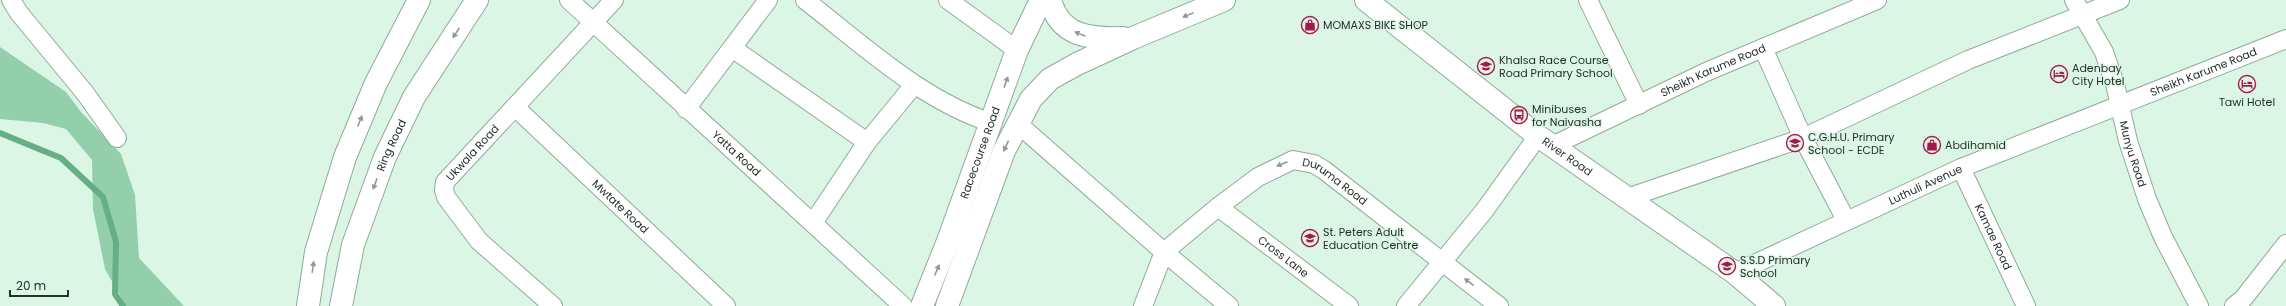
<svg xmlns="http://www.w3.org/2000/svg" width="2286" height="306" viewBox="0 0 2286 306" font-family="Poppins,sans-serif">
	<rect width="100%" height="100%" fill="#dbf6e5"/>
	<path fill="#94cfac" d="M0 47 66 92 81 112 121 154 135 195 139 258 184 306H126L105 269 93 209 92 160 66 129 43 123 0 119Z"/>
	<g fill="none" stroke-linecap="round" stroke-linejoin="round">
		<path stroke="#66af86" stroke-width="6" d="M0 133 61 158 103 197 116 242 115 294 123 306"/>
		<g stroke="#90aa9a" stroke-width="20">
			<g id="minor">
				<path d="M11 0 19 13 85 93 117 138"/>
				<path id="s1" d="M569 0 903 306"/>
				<path d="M805 0C863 45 921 100 992 123"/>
				<path d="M948 0 1017 50"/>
				<path d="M1588 0 1639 105"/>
				<path id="s2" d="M2074 0 2104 52 2115 84 2128 141 2147 199 2163 237 2199 306"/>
				<path d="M732 48 867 142"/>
				<path d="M1763 48 1803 138 1846 220"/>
				<path id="s3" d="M515 107 726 306"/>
				<path d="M686 109 768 0"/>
				<path d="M1017 123 1164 252 1229 306"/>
				<path id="s4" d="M1552 146 1706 72 1877 0"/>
				<path id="s5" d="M1961 168 2026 306"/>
				<path d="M1627 198 1803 138 1968 60 2120 0"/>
				<path id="s6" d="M1218 207 1349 306"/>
				<path d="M813 223 867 142 914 85"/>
				<path id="s7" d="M1735 273 1961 168 2286 39"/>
				<path id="s8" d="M553 306 479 241 446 197 444 190 445 182 614 0"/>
				<path id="s9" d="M1143 306 1164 252 1218 207 1258 177 1293 160 1314 164 1324 170 1499 306"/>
				<path d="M1406 306 1484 211 1538 136"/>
				<path d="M2234 306 2243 299 2286 244"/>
			</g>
		</g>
		<g stroke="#90aa9a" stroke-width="24">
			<g id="secondary">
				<path d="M1050 0C1060 37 1090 39 1123 38"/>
				<path id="s10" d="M1366 0 1538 136 1735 273 1774 306"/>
				<path d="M308 306 316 252 345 157 376 83 419 0"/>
				<path id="s11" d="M341 306 353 245 385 157 414 97 477 0"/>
				<path id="s12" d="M922 306 948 241 1017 50 1041 0"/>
				<path d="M947 306 1004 151 1031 99 1050 79 1077 64 1133 38 1224 0"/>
			</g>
		</g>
		<use href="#minor" stroke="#fff" stroke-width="18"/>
		<use href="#secondary" stroke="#fff" stroke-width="22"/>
	</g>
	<defs><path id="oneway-solid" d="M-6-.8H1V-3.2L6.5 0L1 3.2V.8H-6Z"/></defs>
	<g fill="#929894">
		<use href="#oneway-solid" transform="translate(1188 15) rotate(158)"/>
		<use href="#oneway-solid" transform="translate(456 33) rotate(123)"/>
		<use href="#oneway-solid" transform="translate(1080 34) rotate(-158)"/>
		<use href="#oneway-solid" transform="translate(1006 82) rotate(-70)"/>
		<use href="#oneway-solid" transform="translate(360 121) rotate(-68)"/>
		<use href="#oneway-solid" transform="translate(1006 146) rotate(115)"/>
		<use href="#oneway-solid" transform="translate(1282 164) rotate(157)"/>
		<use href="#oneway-solid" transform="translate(375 184) rotate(110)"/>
		<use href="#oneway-solid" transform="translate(313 267) rotate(-82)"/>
		<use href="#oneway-solid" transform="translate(937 270) rotate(-67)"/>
		<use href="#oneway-solid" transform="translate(1469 282) rotate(-142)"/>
	</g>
	<defs>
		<g id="shop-ring" transform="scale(0.9)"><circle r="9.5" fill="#dbf6e5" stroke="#a9164a" stroke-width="1.5"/><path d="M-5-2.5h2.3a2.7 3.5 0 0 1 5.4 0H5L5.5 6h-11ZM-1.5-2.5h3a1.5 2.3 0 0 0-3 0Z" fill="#a9164a"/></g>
		<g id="school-ring" transform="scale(0.9)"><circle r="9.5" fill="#dbf6e5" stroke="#a9164a" stroke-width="1.5"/><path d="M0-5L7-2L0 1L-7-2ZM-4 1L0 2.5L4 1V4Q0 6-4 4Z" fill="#a9164a"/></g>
		<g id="hotel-ring" transform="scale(0.9)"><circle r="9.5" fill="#dbf6e5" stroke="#a9164a" stroke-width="1.5"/><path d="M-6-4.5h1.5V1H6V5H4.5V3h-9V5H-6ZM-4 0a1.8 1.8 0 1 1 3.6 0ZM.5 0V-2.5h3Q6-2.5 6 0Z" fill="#a9164a"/></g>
		<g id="bus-ring" transform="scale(0.9)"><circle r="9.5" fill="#dbf6e5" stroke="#a9164a" stroke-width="1.5"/><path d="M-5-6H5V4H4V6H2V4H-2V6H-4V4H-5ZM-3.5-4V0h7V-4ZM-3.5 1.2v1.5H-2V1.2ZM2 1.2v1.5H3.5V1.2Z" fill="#a9164a"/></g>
	</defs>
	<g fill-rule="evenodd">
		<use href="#shop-ring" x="1310" y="25"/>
		<use href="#school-ring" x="1486" y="66"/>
		<use href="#hotel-ring" x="2059" y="74"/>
		<use href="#hotel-ring" x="2247" y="84"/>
		<use href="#bus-ring" x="1519" y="115"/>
		<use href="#school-ring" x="1795" y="143"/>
		<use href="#shop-ring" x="1932" y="145"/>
		<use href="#school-ring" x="1310" y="238"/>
		<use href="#school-ring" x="1727" y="266"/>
	</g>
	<g text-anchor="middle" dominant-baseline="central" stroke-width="3" stroke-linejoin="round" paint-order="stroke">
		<g font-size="11" fill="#253029" stroke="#dbf6e5" text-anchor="start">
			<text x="1323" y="25">MOMAXS BIKE SHOP</text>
			<text x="1499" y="60">Khalsa Race Course<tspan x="1499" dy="13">Road Primary School</tspan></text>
			<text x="2072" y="68">Adenbay<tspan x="2072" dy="13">City Hotel</tspan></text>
			<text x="2247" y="102" text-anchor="middle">Tawi Hotel</text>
			<text x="1532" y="109">Minibuses<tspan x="1532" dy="13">for Naivasha</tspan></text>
			<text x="1808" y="137">C.G.H.U. Primary<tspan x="1808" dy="13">School - ECDE</tspan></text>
			<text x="1945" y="145">Abdihamid</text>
			<text x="1323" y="232">St. Peters Adult<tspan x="1323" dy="13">Education Centre</tspan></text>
			<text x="1740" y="260">S.S.D Primary<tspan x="1740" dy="13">School</tspan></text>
		</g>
		<g font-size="11" fill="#253029" stroke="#dbf6e5">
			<text stroke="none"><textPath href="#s4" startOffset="178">Sheikh Karume Road</textPath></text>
			<text stroke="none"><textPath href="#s7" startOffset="510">Sheikh Karume Road</textPath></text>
			<text stroke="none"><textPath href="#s11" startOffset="169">Ring Road</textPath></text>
			<text stroke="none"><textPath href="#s8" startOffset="209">Ukwala Road</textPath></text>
			<text stroke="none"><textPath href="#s12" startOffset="164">Racecourse Road</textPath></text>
			<text stroke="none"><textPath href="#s1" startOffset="227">Yatta Road</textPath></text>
			<text stroke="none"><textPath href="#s2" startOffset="166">Munyu Road</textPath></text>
			<text stroke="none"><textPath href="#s10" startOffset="255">River Road</textPath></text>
			<text stroke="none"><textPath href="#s9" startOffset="265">Duruma Road</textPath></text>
			<text stroke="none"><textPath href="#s7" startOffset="210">Luthuli Avenue</textPath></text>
			<text stroke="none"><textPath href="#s3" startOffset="145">Mwtate Road</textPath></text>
			<text stroke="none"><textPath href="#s5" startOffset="76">Kamae Road</textPath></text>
			<text stroke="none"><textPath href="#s6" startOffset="82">Cross Lane</textPath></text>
		</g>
	</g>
	<path d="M10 290v6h58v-6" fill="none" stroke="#253029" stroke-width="2"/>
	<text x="16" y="290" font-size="12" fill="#253029" stroke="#dbf6e5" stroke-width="3" paint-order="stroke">20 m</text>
</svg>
